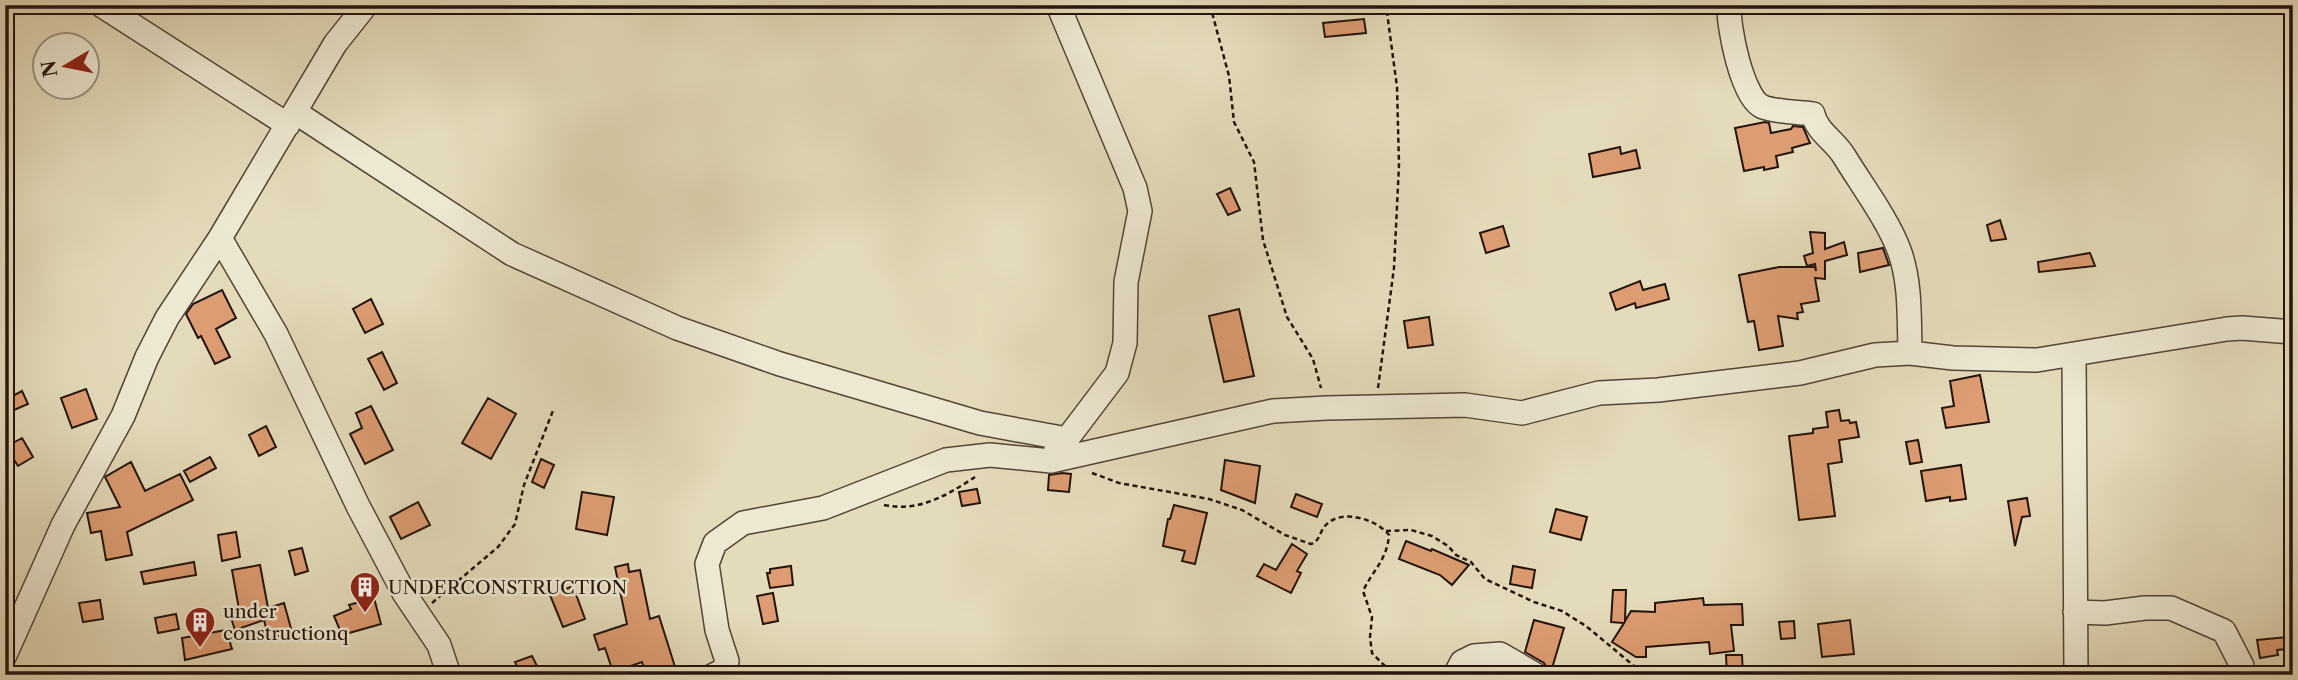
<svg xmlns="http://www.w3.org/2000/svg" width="2298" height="680" viewBox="0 0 2298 680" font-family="'Libre Caslon Text',serif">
	<rect width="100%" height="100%" fill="#e4dbba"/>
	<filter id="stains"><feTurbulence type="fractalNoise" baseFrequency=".00286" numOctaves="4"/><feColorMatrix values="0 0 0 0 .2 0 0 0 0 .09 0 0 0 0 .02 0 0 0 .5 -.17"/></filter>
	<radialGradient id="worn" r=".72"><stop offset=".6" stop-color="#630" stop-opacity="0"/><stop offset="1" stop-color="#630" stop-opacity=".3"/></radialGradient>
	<path fill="#dd9c72" stroke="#23130c" stroke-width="2" d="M1364 19 1366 33 1325 37 1323 23Z
		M1765 122 1769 123 1771 133 1791 129 1793 126 1803 127 1810 143 1792 148 1793 152 1776 156 1778 167 1764 170V167L1744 171 1735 128Z
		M1620 147 1621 154 1636 150 1640 168 1593 177 1589 154Z
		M1230 188 1240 210 1228 215 1217 194Z
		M2000 220 2006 239 1991 241 1987 225Z
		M1503 226 1509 246 1486 253 1480 233Z
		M1810 232 1825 233V249L1844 242 1847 255 1825 261V279L1815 278 1819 301 1801 304 1803 312 1797 313 1798 319 1778 316 1783 346 1759 350 1754 321 1748 322 1739 275 1779 267H1815L1816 271 1815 264 1807 266 1804 256 1813 253Z
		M1883 248 1889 265 1860 272 1858 253Z
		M2090 253 2095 266 2039 272 2038 262Z
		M1640 281 1643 290 1665 284 1669 299 1636 308 1635 303 1616 310 1610 293Z
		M222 290 236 318 216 329 230 357 215 364 201 336 198 338 186 314 193 304Z
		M371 299 383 324 365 333 353 309Z
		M1239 309 1254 376 1224 382 1209 316Z
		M1429 317 1433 345 1408 348 1404 321Z
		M382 352 397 383 384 390 368 359Z
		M1980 375 1989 422 1946 428 1942 408 1954 406 1950 381Z
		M86 389 97 419 72 428 61 398Z
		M22 391 28 404 5 414V400Z
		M488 398 516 414 491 459 462 443Z
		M371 406 393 450 365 464 350 434 362 428 356 413Z
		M1839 410 1841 421 1849 420 1850 423 1856 422 1859 437 1839 440 1842 462 1828 464 1835 516 1799 520 1789 436 1813 433V429L1828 427 1826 412Z
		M266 426 276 447 259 456 249 435Z
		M22 438 33 457 18 466 6 447Z
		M1918 440 1922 462 1910 464 1906 442Z
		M210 457 216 468 190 482 184 471Z
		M541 459 554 465 544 488 532 482Z
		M1225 460 1260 466 1255 503 1221 490Z
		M131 462 145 491 180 474 193 500 127 532 132 555 106 560 101 531 91 533 87 513 120 507 105 477Z
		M1961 465 1966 499 1950 501V497L1926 501 1921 471Z
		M1062 473 1071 474 1069 492 1048 490 1049 475Z
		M977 489 980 503 962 506 959 492Z
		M582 492 614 497 607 535 576 529Z
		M1296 494 1322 504 1317 517 1291 507Z
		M2027 498 2030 516 2022 517 2015 546 2008 501Z
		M418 502 430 525 401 539 390 517Z
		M1174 505 1207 513 1195 564 1182 561 1185 551 1163 546 1168 519H1170Z
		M1556 509 1587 517 1581 540 1550 532Z
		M236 532 240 557 222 561 218 535Z
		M1406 541 1431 551 1432 549 1469 565 1452 585 1440 575 1399 559Z
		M1292 544 1307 554 1297 571 1301 573 1291 593 1257 576 1264 564 1276 570Z
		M302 548 308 571 295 575 289 551Z
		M194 562 196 575 144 584 141 572Z
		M628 564 629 572 640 570 650 619 659 616 676 670 660 675H646L642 662 613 672 605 648 599 650 594 635 627 624 615 567Z
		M260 565 268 608 284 603 292 632 269 639 264 620 235 630 231 618 240 615 232 570Z
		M791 566 793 585 770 588 767 573H770V569Z
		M1513 566 1535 570 1532 588 1510 584Z
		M573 586 585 619 563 627 550 595Z
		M1613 590H1626L1625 621 1631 611 1655 612V603L1703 598 1704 605 1742 604 1743 625H1731L1734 651 1710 654 1709 642 1646 647V657H1636L1612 642 1624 623 1611 622Z
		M773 593 778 621 763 624 757 596Z
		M374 598 381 624 342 635 334 616 351 609 349 605Z
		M100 600 103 619 83 622 79 603Z
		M176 614 179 629 158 633 155 618Z
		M1534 620 1564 628 1550 675 1544 663 1525 652Z
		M1850 620 1854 654 1822 657 1818 624Z
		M1794 621 1795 638 1781 639 1779 622Z
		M226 630 232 649 185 660 182 638Z
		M2288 637 2289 649 2277 650 2278 655 2260 658 2257 640Z
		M1726 655H1742L1743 675H1727Z
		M532 656 538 668 521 675 515 662Z"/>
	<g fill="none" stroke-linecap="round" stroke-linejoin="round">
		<g stroke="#534538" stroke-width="26">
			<path id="minor" d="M101 5 288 125
				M1729 5C1728 26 1742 99 1763 107 1775 112 1799 112 1813 114 1817 132 1834 140 1844 156 1861 184 1888 220 1899 250 1911 282 1909 319 1910 353
				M295 112 512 254 677 328 780 364 980 423 1067 439
				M220 238 276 334 358 506 404 593 439 645 449 675
				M2074 354 2076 675
				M1056 448 1067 439 1117 373 1125 343 1126 282 1140 211 1135 188 1058 5
				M2075 612 2105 613 2145 608H2171L2224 631 2242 666V675
				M5 655 63 525 123 416 147 357 167 318 220 238 335 44 366 5
				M714 675 724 670 727 661 717 630 707 564 715 543 743 523 823 508 946 460 990 455 1051 461 1273 411 1327 408 1465 405 1522 413 1599 393 1658 390 1800 373 1875 355 1910 353 1953 358 2037 360 2227 329 2242 328 2293 332
				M1455 675 1462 662 1474 656 1500 654 1536 675"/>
		</g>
		<path stroke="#23130c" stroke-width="2.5" stroke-dasharray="5 3.5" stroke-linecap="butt" d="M1210 5 1229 76 1234 122 1254 162 1263 240 1287 317 1313 359 1321 388
			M1378 388 1394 268 1399 165 1397 87 1386 5
			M1092 473 1119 483 1209 499 1242 510 1285 535 1311 544C1321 541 1319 530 1328 523 1345 509 1377 520 1389 535 1387 560 1373 570 1363 591L1372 617 1370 637 1372 653 1385 666 1387 675
			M884 505C919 512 946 496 975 477
			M1386 531 1411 530 1432 536 1448 546 1456 555 1471 562 1485 579 1534 602 1562 611 1586 626 1645 675
			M432 603 498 547 515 524 524 485 554 408"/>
		<use href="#minor" stroke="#ede8d2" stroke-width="23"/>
	</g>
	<defs>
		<g id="building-pin" transform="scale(1.575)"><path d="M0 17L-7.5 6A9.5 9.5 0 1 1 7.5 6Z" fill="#8f2418" stroke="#ede8d2"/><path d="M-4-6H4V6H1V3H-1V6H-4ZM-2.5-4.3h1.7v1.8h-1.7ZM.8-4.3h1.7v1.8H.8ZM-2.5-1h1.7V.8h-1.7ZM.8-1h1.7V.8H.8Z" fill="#fff"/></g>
	</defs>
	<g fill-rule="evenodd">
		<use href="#building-pin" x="365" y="587"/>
		<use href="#building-pin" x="200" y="622"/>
	</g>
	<g text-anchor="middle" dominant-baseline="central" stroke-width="5" stroke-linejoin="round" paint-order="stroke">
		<g font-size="19" fill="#23130c" stroke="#ede8d2" text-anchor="start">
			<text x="388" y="587">UNDERCONSTRUCTION</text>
			<text x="223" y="611">under<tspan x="223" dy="22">constructionq</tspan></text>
		</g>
	</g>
	<rect width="2298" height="680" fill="none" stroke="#e4dbba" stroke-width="28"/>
	<rect x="7" y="7" width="2284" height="666" fill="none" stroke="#23130c" stroke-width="3.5"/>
	<rect x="14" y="14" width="2270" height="652" fill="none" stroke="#23130c" stroke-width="2"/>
	<g transform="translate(66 66) rotate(260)"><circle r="33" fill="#ede8d2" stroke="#9c9383" stroke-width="2"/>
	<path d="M0-5L12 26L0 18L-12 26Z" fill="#8f2418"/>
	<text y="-10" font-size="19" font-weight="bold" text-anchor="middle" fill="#23130c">N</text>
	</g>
	<rect width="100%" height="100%" filter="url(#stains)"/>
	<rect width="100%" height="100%" fill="url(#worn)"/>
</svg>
